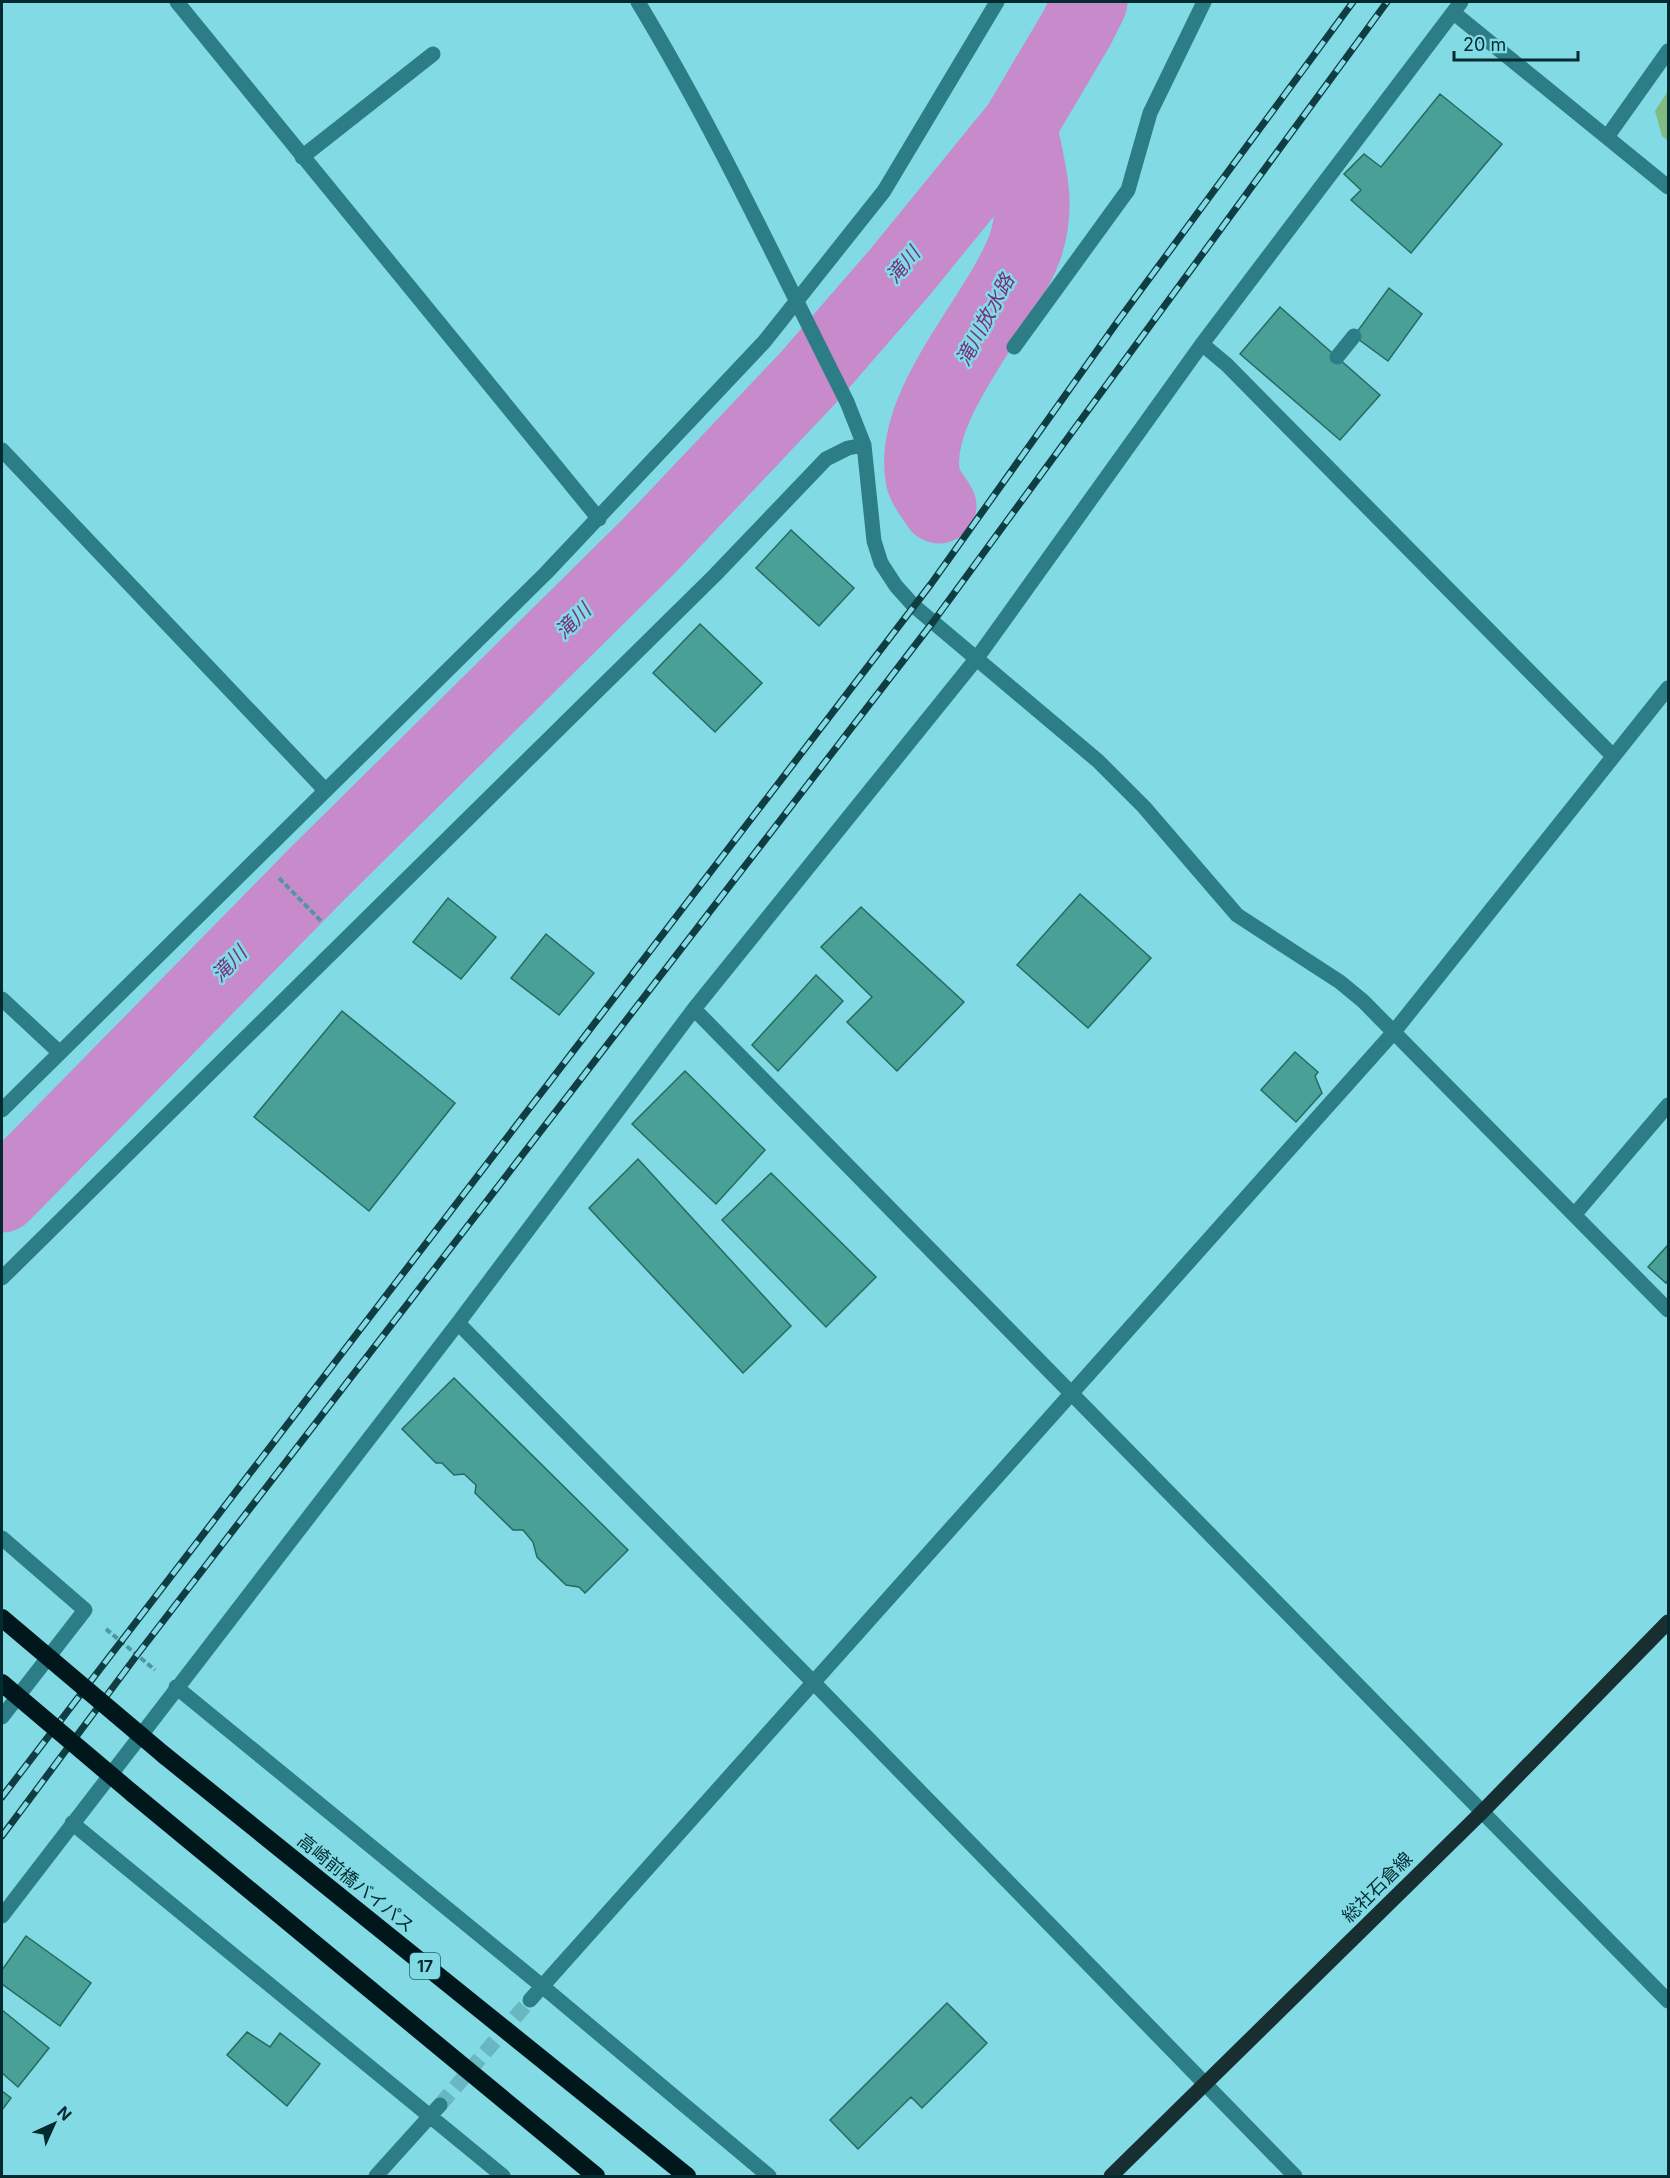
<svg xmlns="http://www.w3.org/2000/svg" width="1670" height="2178" viewBox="0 0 1670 2178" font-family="Inter,'Noto Sans JP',sans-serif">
	<rect width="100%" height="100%" fill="#82dae4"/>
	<path fill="#80bc81" d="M1668 91V141L1662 136 1655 111Z"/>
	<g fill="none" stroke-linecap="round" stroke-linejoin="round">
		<path stroke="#c78bcb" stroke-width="75" d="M939 506C934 498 925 487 923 478 909 405 1000 315 1025 247 1040 204 1028 169 1019 126
			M2 1195 318 873 649 546 808 378 901 271 1019 126 1077 28 1090 2"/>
	</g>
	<path fill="#49a096" stroke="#276a62" stroke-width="1.5" d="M1440 94 1502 144 1411 253 1351 200 1361 190 1344 174 1364 154 1381 167Z
		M1389 288 1422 314 1388 361 1354 336Z
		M1280 307 1380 395 1340 440 1240 354Z
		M791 530 854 588 819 626 756 568Z
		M700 624 762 683 715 732 653 673Z
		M1080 894 1151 958 1088 1028 1017 965Z
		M448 898 496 937 461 979 413 942Z
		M861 907 964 1002 897 1071 847 1022 872 997 821 947Z
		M546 934 594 973 559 1015 511 978Z
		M816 975 843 1001 778 1071 752 1045Z
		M342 1011 455 1103 369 1211 254 1117Z
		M1295 1052 1318 1072 1315 1076 1322 1093 1296 1122 1261 1090Z
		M685 1071 765 1150 716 1204 632 1124Z
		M638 1159 791 1326 743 1373 589 1208Z
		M771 1173 876 1277 826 1327 722 1220Z
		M1668 1245V1280L1666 1283 1648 1267Z
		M454 1378 628 1550 585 1593 579 1587 566 1585 537 1557 533 1542 523 1530H513L475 1493 476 1485 464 1474 454 1475 442 1463H436L402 1429Z
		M26 1936 91 1983 60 2026 2 1984V1970Z
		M947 2003 987 2043 922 2108 911 2097 858 2149 830 2120Z
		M2 2010 49 2048 18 2087 2 2073Z
		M247 2032 270 2047 280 2033 320 2064 287 2106 227 2055Z
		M2 2091 11 2098 2 2110Z"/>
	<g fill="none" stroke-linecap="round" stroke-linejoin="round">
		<path stroke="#69b7c0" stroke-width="15" stroke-dasharray="15 8" stroke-linecap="butt" d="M440 2105 530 2000"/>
		<path stroke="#51979f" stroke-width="4" stroke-dasharray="6 3" stroke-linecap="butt" d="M279 878 322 922
			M106 1629 155 1670"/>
		<path stroke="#2c7d86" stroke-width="15" d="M177 2 599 519
			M638 2C716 131 779 268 847 402L864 445 874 541 881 563 896 586 914 606 1098 761 1144 807 1237 915 1340 982 1363 1001 1668 1310
			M1454 13 1668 187
			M1607 137 1668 51
			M302 157 433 54
			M1202 344 1227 365 1613 756
			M1014 347 1128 190 1150 113 1204 2
			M1337 357 1354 336
			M2 450 325 790
			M2 999 60 1053
			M694 1009 1668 2001
			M2 1110 546 573 764 342 884 191 997 2
			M1575 1214 1668 1105
			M2 1278 715 575 826 459 848 448 864 445
			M458 1323 815 1684 1295 2176
			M2 1538 85 1610 2 1717
			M176 1687 542 1986 769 2176
			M72 1823 503 2176
			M2 1916 458 1323 694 1009 977 658 1202 344 1461 2
			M530 2000 1393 1033 1668 688
			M376 2176 440 2105"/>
		<path stroke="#182f32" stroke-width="15" d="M1111 2176 1482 1812 1668 1622"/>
		<path stroke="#00181b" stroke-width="18" d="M164 1755 687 2176
			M132 1793 596 2176"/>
		<g stroke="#103d42" stroke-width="7">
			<path id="rail" d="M2 1797 931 584 1118 321 1353 2
				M2 1836 137 1655 933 622 1387 2"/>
		</g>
		<use href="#rail" stroke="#82dae4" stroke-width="4.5" stroke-dasharray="14" stroke-linecap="butt"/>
		<path stroke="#00181b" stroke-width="18" d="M2 1618 164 1755
			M2 1683 132 1793"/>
	</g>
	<g text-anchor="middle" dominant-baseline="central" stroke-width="5" stroke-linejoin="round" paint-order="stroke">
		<rect fill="#82dae4" stroke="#296065" stroke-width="1.5" x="410" y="1953" width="30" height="26" rx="4.5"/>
		<g font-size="16" font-weight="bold" fill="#032b2f">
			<text x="425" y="1966">17</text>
		</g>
		<g font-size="18" fill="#032b2f" stroke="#82dae4">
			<text transform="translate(356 1883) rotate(39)">高崎前橋バイパス</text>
			<text transform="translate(1377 1887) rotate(-45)">総社石倉線</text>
		</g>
		<g font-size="20" font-style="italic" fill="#78307e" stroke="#82dae4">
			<text transform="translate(903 265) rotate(-50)">滝川</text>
			<text transform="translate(985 320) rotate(-62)">滝川放水路</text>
			<text transform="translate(573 621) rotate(-45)">滝川</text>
			<text transform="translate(229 964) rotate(-46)">滝川</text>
		</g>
	</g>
	<rect width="1670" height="2178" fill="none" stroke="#032b2f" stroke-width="6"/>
	<g transform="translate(54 2124) rotate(45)" stroke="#82dae4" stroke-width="4.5" paint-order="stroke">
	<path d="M0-4.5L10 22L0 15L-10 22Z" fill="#032b2f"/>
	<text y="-9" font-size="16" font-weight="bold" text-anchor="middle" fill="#032b2f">N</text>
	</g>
	<path d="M1454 51v9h124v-9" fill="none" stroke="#032b2f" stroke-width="3"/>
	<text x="1463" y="51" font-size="18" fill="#032b2f" stroke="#82dae4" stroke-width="4.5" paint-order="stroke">20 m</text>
</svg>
